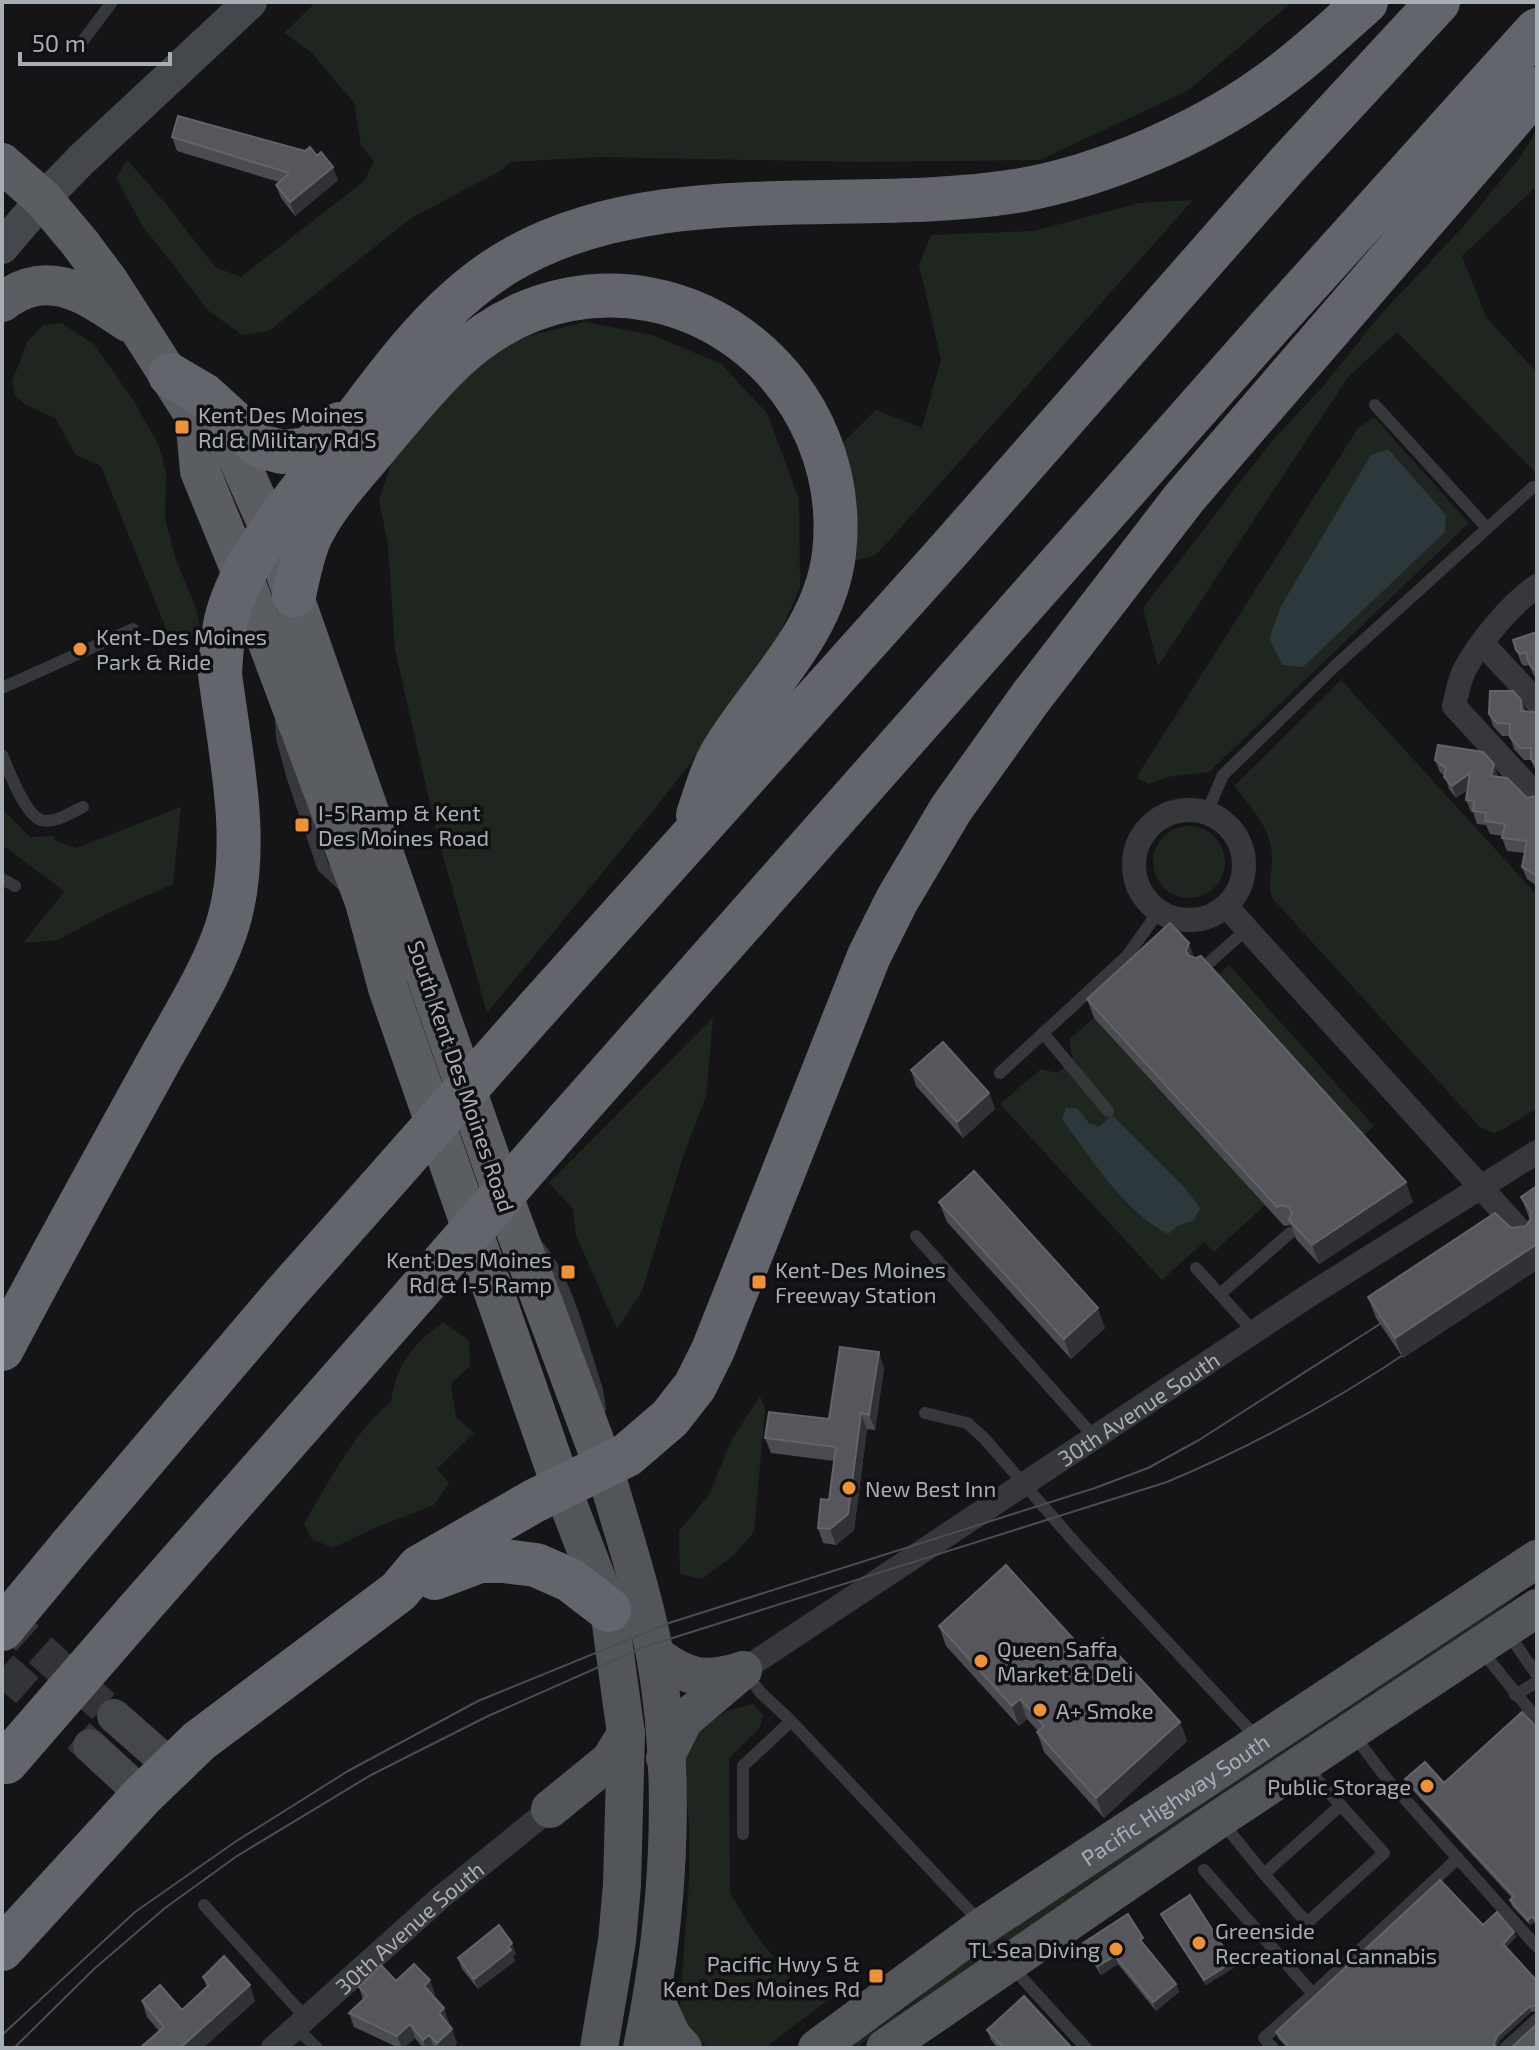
<svg xmlns="http://www.w3.org/2000/svg" width="1539" height="2050" viewBox="0 0 1539 2050" font-family="'Exo 2',sans-serif">
	<rect width="100%" height="100%" fill="#151517"/>
	<path fill="#1f261f" d="M316 2H1292L1189 90 1040 160 861 162 599 157 510 162 502 170 411 218 269 331 242 335 209 311 142 225 116 178 127 160 166 204 215 267 241 277 364 181 374 162 361 145 354 103 311 52 284 33Z
		M1537 129V186L1462 256 1486 317 1537 373V474L1397 332 1348 377 1158 666 1143 608 1271 442 1326 383 1381 314 1463 227 1521 156Z
		M1193 200 876 555 854 561 835 450 876 410 922 428 941 359 919 265 931 235 1034 231 1139 203Z
		M585 322 652 335 721 364 767 413 799 499 800 587 765 668 653 811 487 1013 437 834 395 650 388 545 379 500 402 430 508 341Z
		M61 323 94 344 135 403 159 446 166 472 165 518 176 560 197 611 200 629 192 636 178 641 169 636 101 466 76 455 55 418 24 404 15 395 12 381 28 341 43 325Z
		M1374 417 1469 523 1209 772 1167 777 1149 784 1136 778 1358 428Z
		M1341 680 1537 895V1108L1502 1130 1493 1133 1480 1127 1273 899C1267 886 1271 876 1272 863 1273 830 1253 809 1234 786Z
		M181 807 173 884 110 912 58 940 23 943 64 892C55 881 44 877 33 868 22 860 14 852 2 845V812L4 811 30 837 53 836 56 841 76 848Z
		M1153 862a36 36 0 1 1 72 0a36 36 0 1 1-72 0Z
		M1229 965 1374 1126 1358 1140 1212 981Z
		M713 1018 706 1096 683 1157 642 1291 617 1329 576 1235 573 1209 549 1183Z
		M1094 1018 1265 1205 1214 1252 1204 1242 1162 1280 1000 1104 1041 1069 1057 1073 1073 1062 1069 1039Z
		M443 1322 469 1341 470 1366 451 1384 456 1417 474 1433 437 1469 449 1483 434 1505 372 1529 333 1548 312 1539 304 1524C325 1488 358 1426 391 1402 397 1362 412 1346 443 1322Z
		M760 1396 765 1410 754 1532 733 1556 702 1579 680 1574 679 1531 709 1495 731 1441Z
		M1537 1580 1462 1639 944 1985 856 2048H847L907 2007 988 1941Z
		M753 1704 763 1715 760 1728 729 1758 730 1893 756 1935 792 1980 814 1991 836 1994 765 2048H712L701 2043 685 2025 680 2005 689 1882V1822L683 1758 703 1725 727 1711Z"/>
	<path fill="#2d383c" d="M1388 449 1446 515 1445 532 1303 667 1283 665 1269 639 1281 606 1371 455Z
		M1066 1108H1077L1089 1123 1099 1127 1112 1115 1184 1187 1200 1208 1194 1220 1176 1227 1168 1234C1123 1211 1092 1159 1062 1119Z"/>
	<g fill="none" stroke-linecap="round" stroke-linejoin="round">
		<path stroke="#323437" stroke-width="34" stroke-dasharray="34 17" stroke-linecap="butt" d="M2 1616 114 1716
			M2 1668 90 1746"/>
		<path stroke="#36383b" stroke-width="12" d="M82 42 112 2
			M1375 405 1487 528
			M2 688 133 629
			M281 721 282 738 292 775 323 867 347 889
			M2 755C9 771 25 815 41 820 54 824 72 812 83 807
			M1207 812 1223 775 1334 667 1533 487
			M2 879 15 886
			M1202 969 1247 929
			M1043 1033 1108 1111
			M1000 1073 1127 956 1159 911
			M916 1236 1095 1438
			M537 1245C567 1278 582 1346 597 1390L600 1409
			M1196 1268 1254 1332
			M1220 1294 1290 1233
			M925 1413 967 1423 984 1438 1077 1545 1258 1739
			M1507 1632 1537 1675
			M1481 1650 1537 1719
			M747 1674 760 1692 791 1721 981 1923
			M1515 1695 1537 1682
			M1353 1734 1387 1779 1537 1947
			M1222 1822 1264 1874 1307 1923 1384 1853 1305 1766
			M743 1834V1766L791 1721
			M1204 1870 1313 1994 1458 1858
			M1264 1874 1341 1805
			M204 1905 305 2017
			M1012 1967 1086 2048
			M295 2027 317 2048
			M1273 2048 1264 2038 1313 1994
			M1505 2048 1537 2019"/>
		<g stroke="#36383b" stroke-width="24">
			<path d="M1537 586C1512 603 1479 642 1465 669 1459 680 1457 694 1454 706L1537 796"/>
			<path d="M1482 643 1537 702"/>
			<circle cx="1189" cy="865" r="55"/>
			<path d="M1226 906 1524 1235"/>
			<path id="s1" d="M743 1670 1311 1294 1537 1152"/>
			<path id="s2" d="M273 2048 440 1898 550 1809"/>
		</g>
		<path stroke="#44474b" stroke-width="34" d="M2 247 43 199 81 160 250 2
			M114 1716 172 1767
			M90 1746 143 1795"/>
		<g stroke="#52555a" stroke-width="38">
			<path d="M604 1467C622 1529 643 1592 655 1655 678 1782 668 1922 642 2048"/>
			<path d="M562 1488 609 1610 626 1734 622 1885 617 1941 599 2048"/>
			<path d="M655 1654C687 1679 706 1682 743 1670"/>
			<path d="M665 1758 684 1720 743 1670"/>
			<path d="M550 1809 610 1760 626 1734"/>
			<path d="M653 1994 672 2036 683 2048"/>
			<path id="s3" d="M817 2048 983 1926 1537 1559"/>
			<path d="M885 2048 1219 1819 1537 1608"/>
		</g>
		<path stroke="#5a5e63" stroke-width="40" d="M2 163 43 199 80 243 109 282 195 416 234 449 271 532 287 577 510 1215 604 1467
			M2 302C49 266 87 295 128 322
			M195 416 200 471 243 576 365 902 388 988 562 1488"/>
		<path stroke="#62666c" stroke-width="44" d="M170 375 204 395 260 446 282 452 308 449 340 424
			M294 595C299 574 303 549 313 531 330 499 356 472 379 444 424 391 464 336 532 310 693 250 853 387 834 554 824 634 761 688 722 753 711 771 705 795 698 815
			M537 1009 949 550 1288 164 1438 2
			M567 1121 1271 325 1537 30
			M2 1349C51 1256 102 1164 153 1072 178 1025 214 972 229 920 251 842 230 753 220 674 221 655 222 635 227 616 243 557 290 506 326 458 378 389 430 309 506 263 653 174 858 218 1022 190 1104 175 1199 134 1266 86 1302 61 1333 31 1366 2
			M70 1547 283 1296 378 1189
			M435 1578 480 1561H504L536 1565 570 1580 609 1610
			M138 1610 415 1295
			M2 1949 143 1795 199 1741 399 1591 419 1567 534 1501 627 1455 670 1418 695 1386 713 1350 869 956 897 900 951 809 1031 697 1185 497 1537 89"/>
		<path stroke="#4b4e52" stroke-width="2" d="M2 2035 135 1912 235 1842 348 1771 478 1701 669 1623 1095 1488 1148 1468 1199 1440 1397 1313
			M14 2048 94 1969 165 1908 237 1856 371 1775 486 1717 644 1647 1167 1482C1257 1444 1341 1398 1421 1343"/>
		<path stroke="#62666c" stroke-width="44" d="M378 1189 537 1009
			M415 1295 567 1121
			M2 1629 70 1547
			M6 1762 138 1610"/>
	</g>
	<path fill="#4b4c52" d="M172 137 338 180 295 216 281 198 276 185 279 182 177 151Z
		M1537 632V680L1534 676 1529 665 1524 666 1521 663 1513 640Z
		M1521 700 1526 712H1537V774L1531 760H1524L1514 749 1510 736H1502L1493 726 1489 714Z
		M1435 760 1498 776 1527 798 1537 796V886L1527 879 1522 867 1525 853 1507 851 1502 838 1503 836 1490 834 1486 825 1477 824 1473 812H1471L1466 800 1467 790 1456 798 1449 789 1445 776 1440 772Z
		M1194 958 1413 1202 1319 1264 1296 1239 1291 1225 1284 1226 1094 1018 1087 999Z
		M911 1070 989 1093 995 1109 963 1138 916 1086Z
		M1537 1186V1270L1403 1358 1376 1318 1368 1297 1511 1228 1526 1226 1530 1220 1521 1197Z
		M939 1202 1105 1328 1071 1359 947 1222Z
		M884 1368 875 1430 867 1429 854 1530 836 1545 823 1543 818 1528 829 1500 834 1461 771 1453 765 1438 829 1419Z
		M939 1626 1087 1654 1180 1722 1187 1741 1104 1818 1044 1752 1037 1732 1038 1731 1027 1719 1019 1726 946 1646Z
		M1537 1728V1925L1534 1922 1530 1925 1512 1906 1510 1900 1512 1898 1407 1784 1405 1779 1444 1783Z
		M1161 1914 1233 1962 1235 1967 1206 1985 1163 1919Z
		M1483 1925 1514 1932 1516 1937 1506 1947 1537 1981V2011L1531 2012 1499 2041 1497 2048H1287L1278 2038 1276 2032Z
		M1083 1943 1146 1946 1176 1984 1179 1992 1156 2011 1118 1964 1101 1975 1086 1952Z
		M516 1954 513 1956 515 1961 478 1989 462 1969 458 1958Z
		M203 1977 255 2001 203 2048H140L159 2031 147 2017 142 2001 182 2010 207 1988Z
		M396 1981 435 1994 433 1996 449 2022 448 2024 457 2043 452 2048H423L415 2038 404 2048H399L354 2027 349 2013 363 2000 359 1987Z
		M987 2030 1072 2048H998L991 2040Z"/>
	<path fill="#313236" d="M333 167 338 180 295 216 290 202Z
		M1494 764 1498 776 1496 788 1491 776Z
		M1470 773 1474 786 1456 798 1452 786Z
		M1189 943 1196 963 1193 970 1186 951Z
		M989 1093 995 1109 963 1138 957 1122Z
		M1406 1182 1413 1202 1319 1264 1312 1245Z
		M1537 1244V1270L1403 1358 1395 1338Z
		M1098 1308 1105 1328 1071 1359 1064 1339Z
		M879 1352 884 1368 875 1430 869 1415Z
		M861 1413 867 1429 854 1530 836 1545 830 1529Z
		M1020 1699 1027 1719 1019 1726 1012 1706Z
		M1180 1722 1187 1741 1104 1818 1096 1798Z
		M1532 1916 1534 1922 1530 1925 1528 1920Z
		M1514 1932 1516 1937 1505 1949 1503 1944Z
		M512 1943 516 1954 513 1956 515 1961 478 1989 474 1979Z
		M1115 1956 1118 1964 1101 1975 1098 1966Z
		M1233 1962 1235 1967 1206 1985 1204 1980Z
		M430 1980 435 1994 429 2000 424 1986Z
		M1176 1984 1179 1992 1156 2011 1153 2002Z
		M250 1985 255 2001 203 2048H180Z
		M1529 2007 1531 2012 1499 2041 1497 2048 1494 2044 1497 2036Z
		M444 2008 449 2022 444 2027 439 2013Z
		M410 2024 415 2038 404 2048H402L397 2036Z
		M452 2029 457 2043 452 2048H438L437 2043Z
		M429 2035 434 2048H426L423 2040Z"/>
	<path fill="#55575c" stroke="#62646a" stroke-width="2" d="M178 116 305 151 310 147 317 156 321 152 333 167 290 202 276 185 289 173 172 137Z
		M1537 632V672L1529 664 1526 652 1520 654 1516 650 1513 640Z
		M1490 691H1513L1521 700V711L1537 712V766L1531 759V748H1520L1510 737V724L1497 723 1489 714Z
		M1438 745 1483 752 1494 764 1491 776 1507 778 1527 798 1537 796V876L1522 867 1527 841 1502 838 1505 824 1485 821 1486 813 1473 811 1474 801 1466 800 1470 773 1452 786 1444 777 1446 768 1435 760Z
		M1170 923 1189 943 1186 951 1189 956 1196 958 1201 956 1406 1182 1312 1245 1289 1220 1292 1213 1289 1207 1282 1205 1277 1207 1087 999Z
		M943 1042 989 1093 957 1122 911 1070Z
		M974 1171 1098 1308 1064 1339 939 1202Z
		M1537 1186V1244L1395 1338 1368 1297 1495 1213 1511 1228 1526 1226 1530 1220 1531 1212 1521 1197Z
		M840 1347 879 1352 869 1415 861 1413 848 1514 830 1529 818 1528 821 1499 829 1500 836 1447 765 1438 769 1412 829 1419Z
		M1006 1565 1087 1654 1103 1638 1180 1722 1096 1798 1037 1732 1044 1726 1020 1699 1012 1706 939 1626Z
		M1522 1712 1537 1728V1922L1532 1916 1528 1920 1510 1900 1514 1896 1405 1779 1425 1762 1444 1783Z
		M1440 1880 1483 1925 1497 1912 1514 1932 1503 1944 1537 1981V2005L1529 2007 1497 2036 1494 2044 1497 2048H1290L1276 2032Z
		M1190 1895 1233 1962 1204 1980 1161 1914Z
		M1128 1914 1143 1938 1140 1940 1176 1984 1153 2002 1115 1956 1098 1966 1083 1943Z
		M499 1925 512 1943 508 1947 511 1950 474 1979 458 1958Z
		M224 1956 250 1985 180 2048H140L164 2027 142 2001 160 1985 182 2010 209 1985 203 1977Z
		M414 1964 430 1980 424 1986 444 2008 439 2013 452 2029 437 2043 429 2035 423 2040 410 2024 397 2036 349 2013 367 1996 359 1987 381 1965 396 1981Z
		M1024 1996 1072 2048H1004L987 2030Z
		M1537 2024V2048H1511Z"/>
	<g fill="#ed9236" stroke="#101012" stroke-width="3">
		<rect x="174" y="419" width="16" height="16" rx="4"/>
		<circle cx="80" cy="649" r="8"/>
		<rect x="294" y="817" width="16" height="16" rx="4"/>
		<rect x="560" y="1264" width="16" height="16" rx="4"/>
		<rect x="751" y="1274" width="16" height="16" rx="4"/>
		<circle cx="849" cy="1488" r="8"/>
		<circle cx="981" cy="1661" r="8"/>
		<circle cx="1040" cy="1710" r="8"/>
		<circle cx="1427" cy="1786" r="8"/>
		<circle cx="1199" cy="1943" r="8"/>
		<circle cx="1116" cy="1949" r="8"/>
		<rect x="868" y="1968" width="16" height="16" rx="4"/>
	</g>
	<g text-anchor="middle" dominant-baseline="central" stroke-width="7" stroke-linejoin="round" paint-order="stroke">
		<g font-size="22" fill="#a7aeb6" stroke="#101012" text-anchor="start">
			<text x="198" y="414">Kent Des Moines<tspan x="198" dy="25">Rd &amp; Military Rd S</tspan></text>
			<text x="96" y="636">Kent-Des Moines<tspan x="96" dy="25">Park &amp; Ride</tspan></text>
			<text x="318" y="812">I-5 Ramp &amp; Kent<tspan x="318" dy="25">Des Moines Road</tspan></text>
			<text x="552" y="1259" text-anchor="end">Kent Des Moines<tspan x="552" dy="25">Rd &amp; I-5 Ramp</tspan></text>
			<text x="775" y="1269">Kent-Des Moines<tspan x="775" dy="25">Freeway Station</tspan></text>
			<text x="865" y="1488">New Best Inn</text>
			<text x="997" y="1648">Queen Saffa<tspan x="997" dy="25">Market &amp; Deli</tspan></text>
			<text x="1056" y="1710">A+ Smoke</text>
			<text x="1411" y="1786" text-anchor="end">Public Storage</text>
			<text x="1215" y="1930">Greenside<tspan x="1215" dy="25">Recreational Cannabis</tspan></text>
			<text x="1100" y="1949" text-anchor="end">TL Sea Diving</text>
			<text x="860" y="1963" text-anchor="end">Pacific Hwy S &amp;<tspan x="860" dy="25">Kent Des Moines Rd</tspan></text>
		</g>
		<g font-size="22" fill="#a7aeb6" stroke="#101012">
			<text transform="translate(462 1076) rotate(71)">South Kent Des Moines Road</text>
			<text stroke="none"><textPath href="#s1" startOffset="474">30th Avenue South</textPath></text>
			<text stroke="none"><textPath href="#s3" startOffset="436">Pacific Highway South</textPath></text>
			<text stroke="none"><textPath href="#s2" startOffset="182">30th Avenue South</textPath></text>
		</g>
	</g>
	<rect width="1539" height="2050" fill="none" stroke="#a7aeb6" stroke-width="8"/>
	<path d="M20 52v12h150v-12" fill="none" stroke="#a7aeb6" stroke-width="4"/>
	<text x="32" y="52" font-size="24" fill="#a7aeb6" stroke="#101012" stroke-width="6" paint-order="stroke">50 m</text>
</svg>
